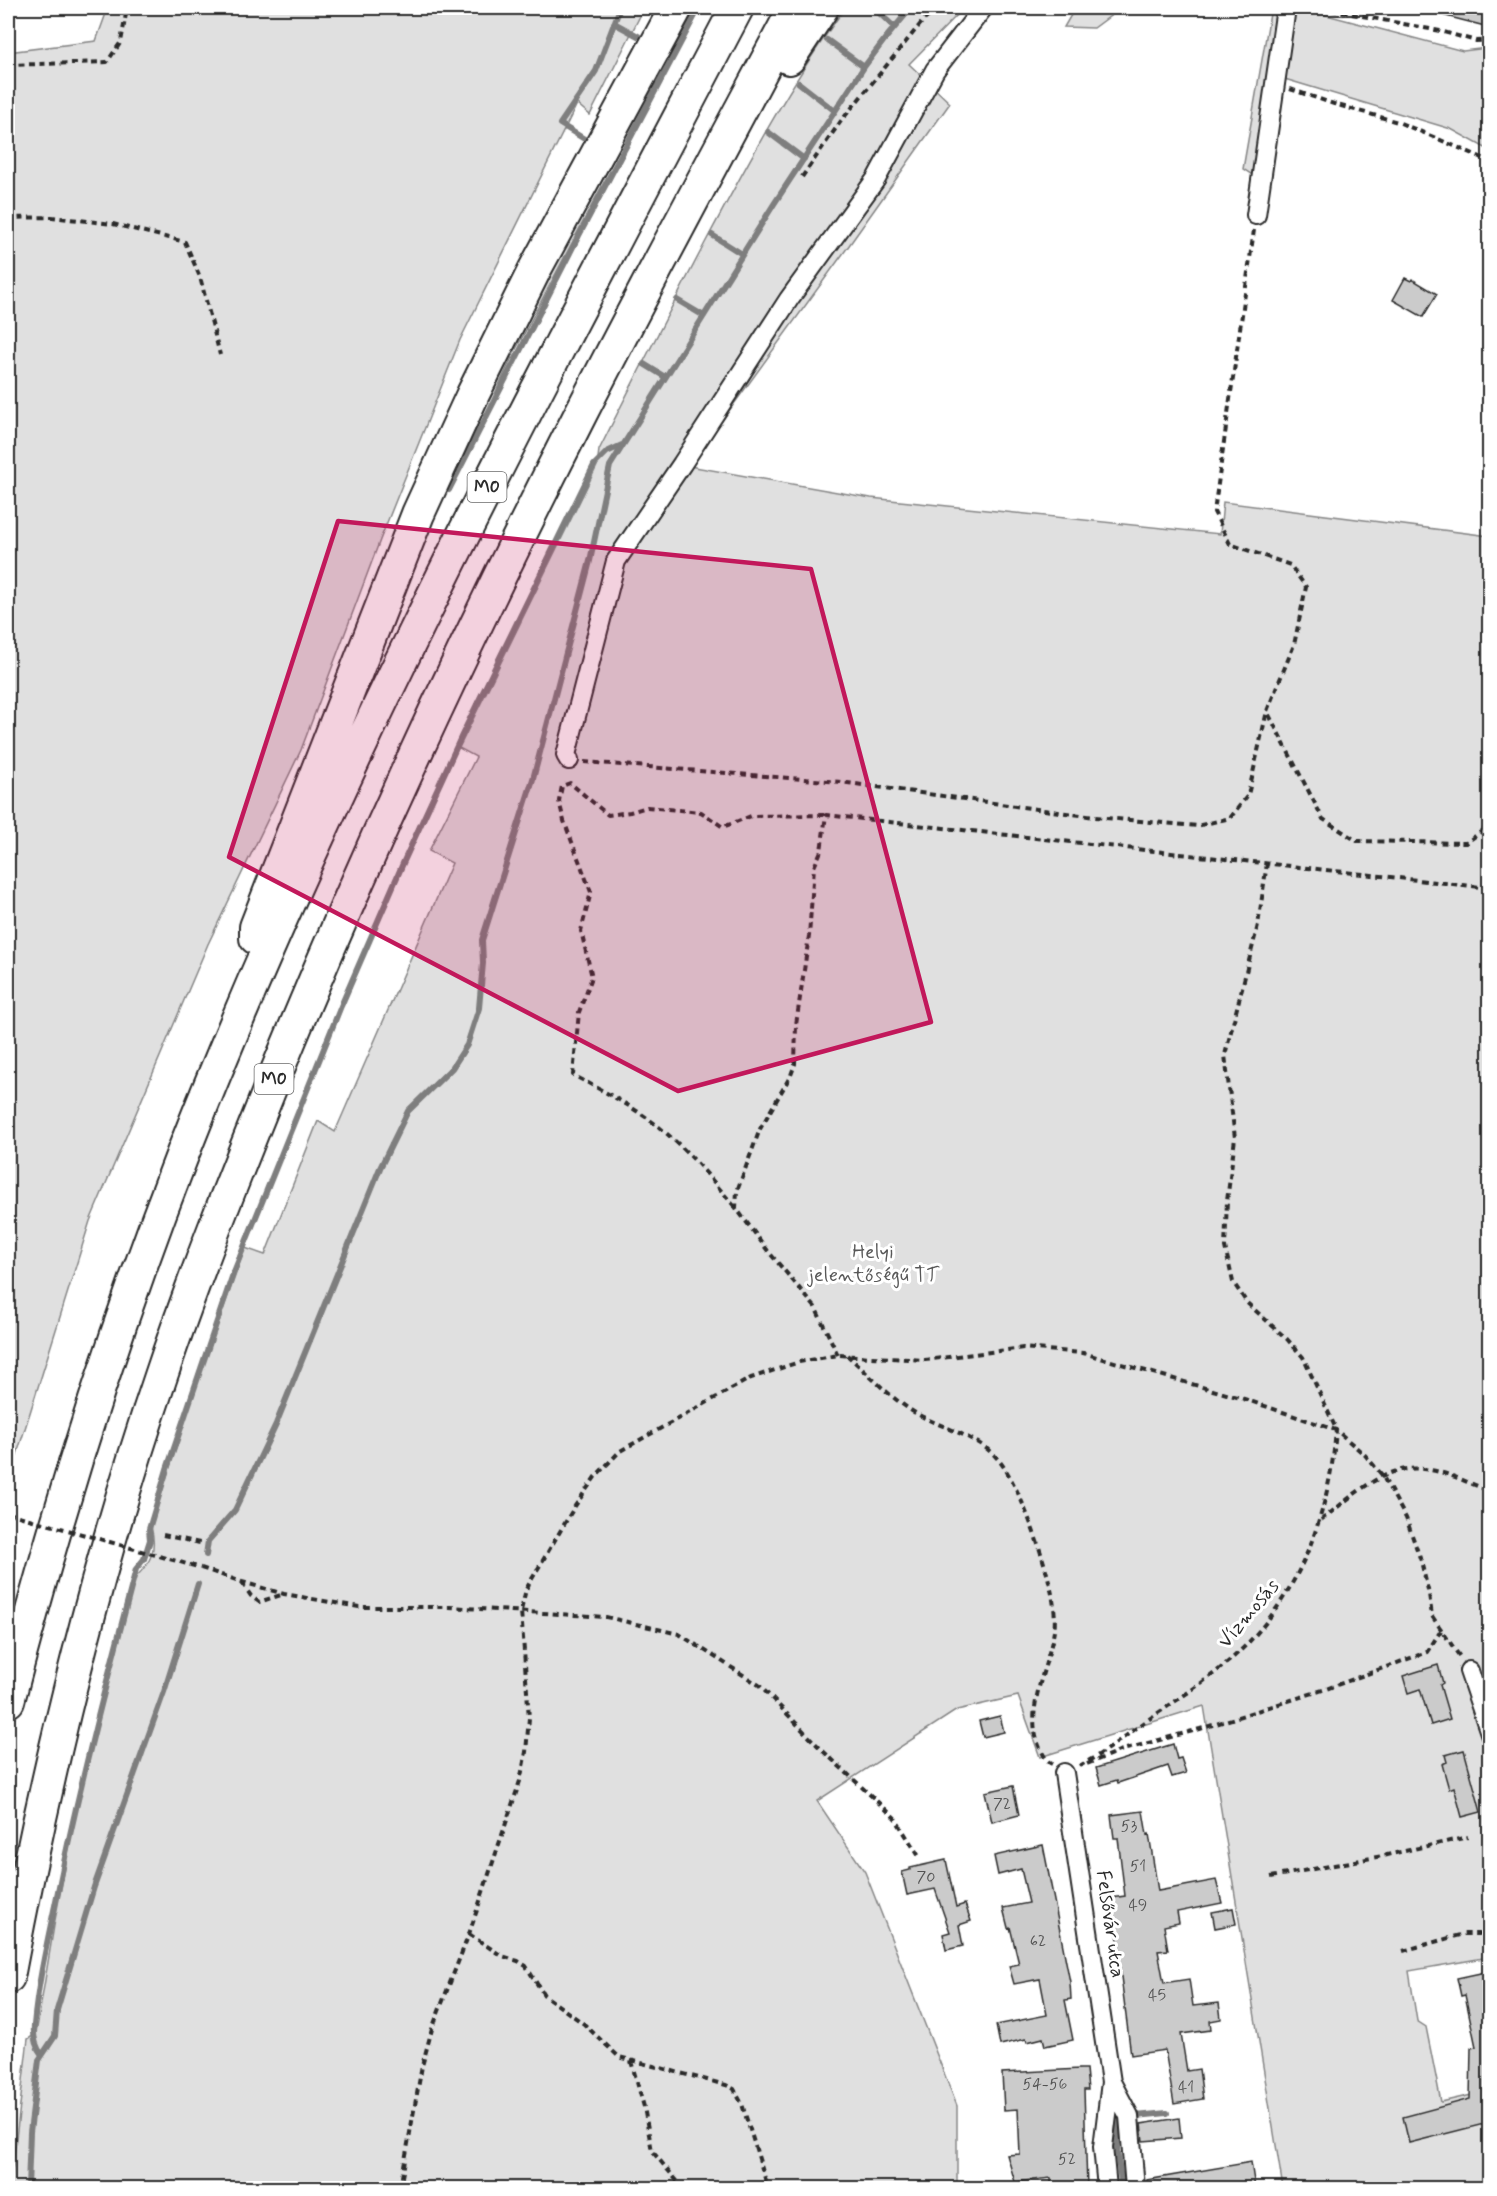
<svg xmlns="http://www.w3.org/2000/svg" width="1497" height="2196" viewBox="0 0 1497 2196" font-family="Mynerve,sans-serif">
	<rect width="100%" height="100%" fill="#fff"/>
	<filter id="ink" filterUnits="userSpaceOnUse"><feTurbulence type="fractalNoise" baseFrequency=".0167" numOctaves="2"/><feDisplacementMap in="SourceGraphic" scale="12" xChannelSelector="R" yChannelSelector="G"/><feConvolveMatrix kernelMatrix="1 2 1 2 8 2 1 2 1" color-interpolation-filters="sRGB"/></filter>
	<g filter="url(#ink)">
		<path fill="#e0e0e0" stroke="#868686" stroke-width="1.5" d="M108 8H644L590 115 577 104 460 340 380 540 301 750 208 944 90 1221 8 1483V52L96 41Z
			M684 8H696L515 351 474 439 478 422 528 316Z
			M845 8H964L909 64 950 103 845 251 689 466 871 498 1220 534 1223 502 1489 536V1957L1409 1971 1417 2021 1426 2027 1441 2102 1489 2091V2188H1283L1204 1706 1040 1757 1018 1696 957 1710 817 1801 865 1872 957 2106V2188H10L28 2039 36 2034 55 1920 79 1796 135 1578C152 1561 157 1550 151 1526L192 1398 245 1248 265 1255 318 1121 335 1132 452 863 429 851 476 757 459 748 597 466 599 450C634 380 669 312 705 243 748 162 791 82 845 8Z
			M1075 8H1121L1094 28 1064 27Z
			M1271 8H1300L1463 51 1487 48 1489 46V150L1451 129 1278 77 1260 180 1243 169Z
			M1120 2112 1131 2188H1115L1112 2128 1116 2113Z"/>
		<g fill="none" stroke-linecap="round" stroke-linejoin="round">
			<path stroke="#7e7e7e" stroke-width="6" d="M874 8 894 27
				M614 23 638 36
				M827 40 864 67
				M799 83 835 111
				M768 132 804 159
				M586 140 560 124 596 71 620 8
				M712 235 742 254
				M677 300 704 316
				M644 364 665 377
				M449 490 574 245 699 8
				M206 1555 208 1541 235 1510 276 1424 380 1168 408 1111 452 1068 467 1045 479 1008 483 963 482 940 533 779 590 561 610 466 774 204 864 67 885 39 911 8
				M42 2055C35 2046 33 2037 34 2025 38 1980 49 1935 58 1891 80 1783 108 1676 136 1569L144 1559 150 1540 149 1529 167 1469 233 1274 341 1006 404 861 462 735 594 465 607 452 622 445
				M1136 2116 1167 2113
				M28 2188 30 2132 39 2060 55 2036 57 2010 94 1887 164 1692 198 1584
				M1122 2188 1117 2151V2122L1119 2118H1125"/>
		</g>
		<path fill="#cbcbcb" stroke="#2b2b2b" stroke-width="1.5" d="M1435 8H1490L1485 26 1434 13Z
			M1405 278 1411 281 1412 279 1437 294 1423 317 1393 300Z
			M1438 1665 1443 1683 1440 1685 1450 1719 1431 1725 1420 1689 1408 1693 1403 1676Z
			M1000 1716 1004 1732 983 1737 979 1721Z
			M1173 1744 1177 1759 1181 1758 1186 1773 1172 1777 1168 1766 1118 1783 1117 1780 1101 1785 1096 1768Z
			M1464 1750 1481 1812 1462 1817 1454 1787 1449 1789 1442 1764 1447 1762 1445 1755Z
			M1013 1786 1019 1815 992 1822 985 1792Z
			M1143 1811 1147 1835 1149 1834 1158 1891 1216 1880 1222 1903 1177 1912 1179 1923 1164 1926 1168 1950 1158 1951 1164 1983 1189 1979 1193 2006 1219 2003 1221 2019 1210 2021 1211 2030 1181 2034 1187 2071 1199 2069 1203 2099 1174 2104 1165 2050 1131 2055 1117 1945H1119L1111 1898 1125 1896 1118 1838H1114L1111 1815Z
			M1043 1845 1070 1982 1071 1999 1065 2000 1073 2040 1045 2046 1043 2038 1027 2042 1026 2039 1000 2045 996 2025 1047 2015 1040 1979 1014 1984 1009 1966 1019 1964 1010 1927 1008 1928 1003 1908 1029 1903 1021 1869 998 1875 994 1856Z
			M946 1860 956 1907 965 1904 971 1921 959 1925 963 1946 946 1950 943 1934 950 1932 935 1889 907 1895 902 1872 910 1870V1868Z
			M1233 1908 1236 1924 1215 1928 1212 1912Z
			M1490 1971V2120L1484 2122V2124L1409 2143 1403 2117 1470 2099 1471 2048 1476 2047 1465 1995 1461 1996 1457 1978Z
			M1080 2069H1086L1088 2090H1084L1087 2188H1051V2178L1015 2182 1007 2155 1020 2154 1018 2109 1004 2110 1002 2073Z
			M1179 2118 1181 2138 1143 2141 1141 2124Z
			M1251 2162 1255 2188H1147V2180Z"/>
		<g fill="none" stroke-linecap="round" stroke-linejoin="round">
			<g stroke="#2b2b2b" stroke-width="22">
				<path id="street" d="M1256 215 1286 8
					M569 760 566 755 616 561 682 464 789 299 876 179 935 70 983 8
					M1469 1671 1490 1733
					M1064 1773 1111 2082 1103 2147 1107 2188
					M1111 2082 1129 2116 1135 2188"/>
			</g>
			<g stroke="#2b2b2b" stroke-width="36">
				<path id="highway" d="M789 58 822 8
					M256 938V927L418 514 473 394 535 269 676 8
					M8 1701C56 1515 113 1332 183 1153 338 758 540 383 737 8
					M8 1977C46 1773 94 1572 161 1376 195 1274 235 1175 275 1076 367 851 470 631 580 415 650 278 723 143 795 8"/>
			</g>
			<path stroke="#2b2b2b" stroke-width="4" stroke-dasharray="6 4.5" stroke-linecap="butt" d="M1321 8 1440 31 1476 41 1490 40
				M8 65 107 62 121 42 127 8
				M1290 89 1334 104 1398 122 1490 161
				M802 177 841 121 923 21 939 8
				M8 218 52 217 113 224 185 242 200 277 220 355
				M1254 230 1214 512 1230 544 1290 565 1306 587 1294 645 1267 711 1323 819 1357 841 1466 843 1490 825
				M584 762 841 782 1095 817 1197 826 1230 818 1248 795 1267 711
				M1267 863 1258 925 1225 1055 1235 1138 1227 1201 1225 1247 1233 1282 1247 1303 1287 1339 1303 1357 1336 1429
				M735 1207C713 1181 691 1154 665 1132 637 1108 605 1092 573 1075L579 1012 592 977 581 931 591 892 564 821 559 801 562 786 570 783 608 815 630 812 647 807 701 812 723 827 751 816 826 815
				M838 1355 815 1307 768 1251 736 1208 737 1191 760 1129 791 1075 795 1064 796 1025 809 936 814 867 821 851 826 815 1490 888
				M847 1355C867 1373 890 1397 912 1411 938 1427 974 1434 996 1457 1019 1481 1045 1560 1052 1594 1054 1605 1056 1620 1054 1631 1048 1668 1022 1713 1041 1750 1044 1755 1046 1761 1052 1764
				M1321 1520C1351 1498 1383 1464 1423 1469 1446 1471 1468 1483 1490 1491
				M163 1535 200 1543
				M201 1568 242 1582 284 1594 359 1607H450L606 1617 679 1634 759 1685 823 1751 895 1818 920 1858
				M242 1583 251 1596 259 1602 284 1594
				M1087 1764 1119 1751 1200 1729 1326 1689 1427 1652 1442 1629
				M1079 1766C1105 1753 1130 1732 1155 1715 1180 1698 1206 1681 1229 1661 1297 1602 1329 1519 1336 1430
				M1271 1877 1382 1856 1468 1837
				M469 1934 502 1956 518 1961 526 1966 544 1995 584 2024 619 2057 726 2085 734 2089 742 2104 768 2188
				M1403 1951 1463 1934H1490
				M631 2061 644 2107 652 2151 683 2188
				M400 2188 422 2066 432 2029 469 1934 520 1781 526 1752 529 1718 521 1611 526 1589 575 1506 595 1477 620 1451 751 1378 799 1362 838 1355 925 1360 1023 1348 1083 1353 1244 1399 1336 1430 1365 1455 1382 1475 1406 1518 1421 1561 1429 1594 1432 1616 1460 1657"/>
			<use href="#street" stroke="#fff" stroke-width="18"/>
			<use href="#highway" stroke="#fff" stroke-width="32"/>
			<path stroke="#2b2b2b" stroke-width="4" stroke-dasharray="6 4.5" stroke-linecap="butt" d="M8 1513 201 1568"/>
		</g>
	</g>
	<path fill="#c2185b" fill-opacity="0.2" stroke="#c2185b" stroke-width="4.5" stroke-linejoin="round" d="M338 521 811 569 931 1022 678 1091 229 857Z"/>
	<g text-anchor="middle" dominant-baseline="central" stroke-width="6" stroke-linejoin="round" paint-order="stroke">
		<g font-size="16" fill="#535353">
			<text x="1002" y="1804">72</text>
			<text x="1129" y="1826">53</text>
			<text x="1138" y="1866">51</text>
			<text x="926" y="1877">70</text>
			<text x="1138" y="1905">49</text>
			<text x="1038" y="1941">62</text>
			<text x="1157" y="1995">45</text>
			<text x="1045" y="2084">54-56</text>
			<text x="1186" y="2087">41</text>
			<text x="1067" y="2159">52</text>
		</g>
		<g fill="#fff" stroke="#6b6b6b" stroke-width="1.5">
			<rect x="467.5" y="472" width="39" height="30" rx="4.5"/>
			<rect x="254.5" y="1064" width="39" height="30" rx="4.5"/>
		</g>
		<g font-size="18" font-weight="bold" fill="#2b2b2b">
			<text x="487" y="487">M0</text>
			<text x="274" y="1079">M0</text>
		</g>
		<g font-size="20" fill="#585858" stroke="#fff">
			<text x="873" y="1252">Helyi<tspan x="873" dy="23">jelentőségű TT</tspan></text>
		</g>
		<g font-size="20" fill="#2b2b2b" stroke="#fff">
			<text transform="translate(1249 1614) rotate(-50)">Vízmosás</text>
			<text transform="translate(1110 1924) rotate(82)">Felsővár utca</text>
		</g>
	</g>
	<rect width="1497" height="2196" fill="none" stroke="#fff" stroke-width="30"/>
	<rect x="15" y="15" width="1467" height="2166" fill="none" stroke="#2b2b2b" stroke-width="2" filter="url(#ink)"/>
</svg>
